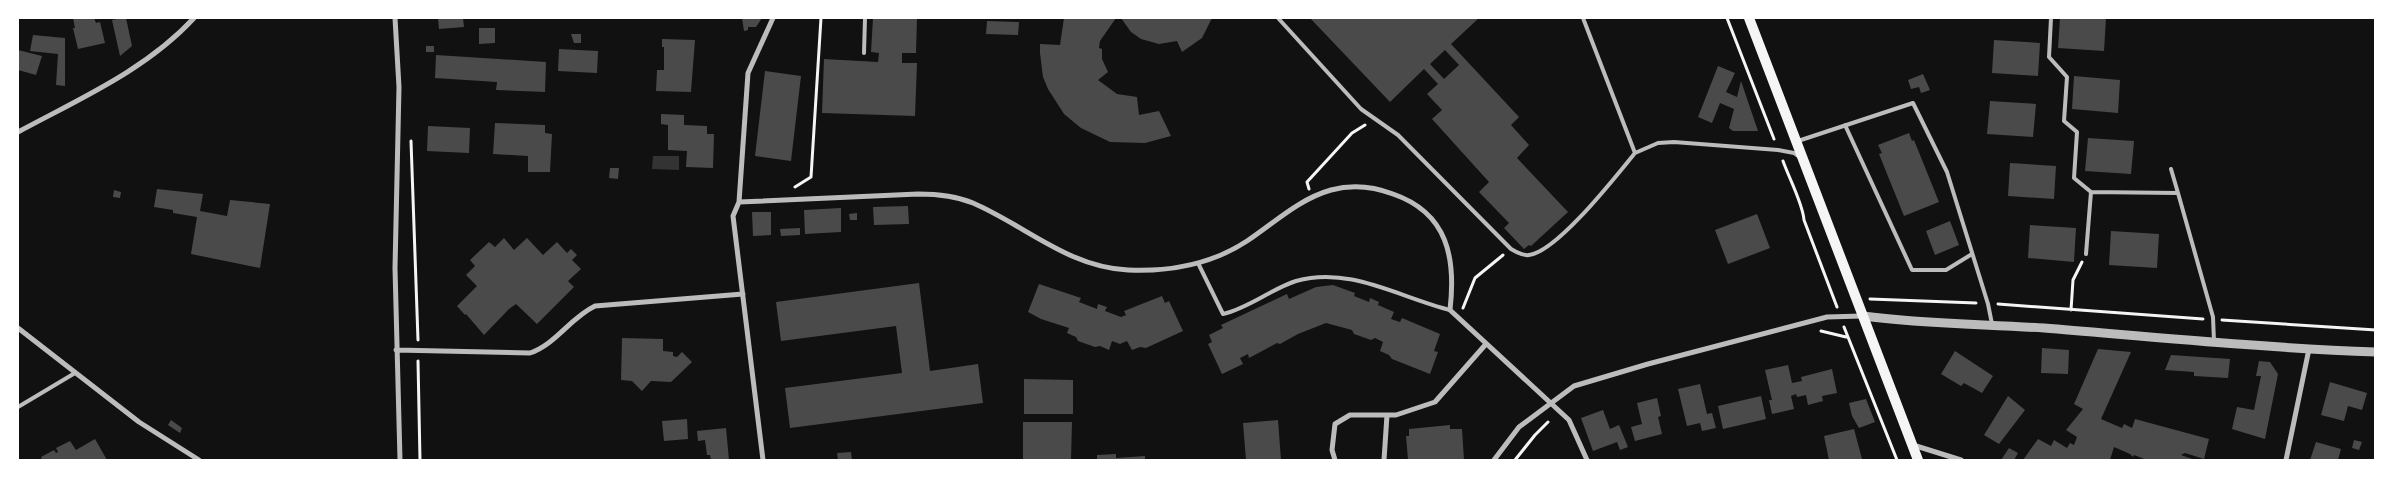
<svg xmlns="http://www.w3.org/2000/svg" width="2393" height="478" viewBox="0 0 2393 478" font-family="Barlow,sans-serif">
	<rect width="100%" height="100%" fill="#111"/>
	<path fill="#333" d="M653 156H679V170L652 169Z"/>
	<path fill="#4a4a4a" fill-rule="evenodd" d="M73 18H94L96 23 100 22 105 43 78 49 73 28H75Z
		M122 18H126L132 46 120 56 112 20Z
		M438 18H463L464 27 439 29Z
		M742 18H762L756 27H748V30L744 31Z
		M873 18H917L916 53H902V63H917L915 116 822 113 824 59 878 62 879 53 871 52Z
		M1064 18H1116L1100 41 1099 48 1102 49V59L1108 72 1098 80 1117 94 1137 97 1139 115 1159 111 1171 136 1145 143 1110 142 1081 128 1064 114 1048 89 1043 77 1040 53V44L1060 45Z
		M1121 18H1212L1202 38 1182 52 1177 41 1159 44 1141 39 1131 32Z
		M1310 18H1479L1451 44 1519 117 1511 125 1529 145 1517 158 1568 212 1531 246 1529 245 1524 249 1504 228 1509 223 1479 192 1489 182 1432 119 1442 110 1427 94 1438 84 1424 69 1390 102ZM1445 50 1459 65 1444 79 1430 64Z
		M2060 18H2106L2104 51 2058 48Z
		M987 21 1019 22 1018 35 986 34Z
		M479 28H495V43L479 44Z
		M571 34H581V43H574Z
		M33 35 65 38V86L56 85 58 54 30 51Z
		M662 39 695 40 691 92 656 91 657 70H664V47H662Z
		M1994 40 2040 43 2038 76 1992 73Z
		M426 46H434V52H426Z
		M559 49 598 51 597 73 558 71Z
		M18 50 42 56 36 75 18 70Z
		M436 55 546 62 545 92 496 90 497 82 435 78Z
		M1718 66 1735 73 1726 92 1737 97 1741 81 1758 131H1733L1729 128 1734 109 1720 103 1712 123 1698 117Z
		M765 71 801 76 791 161 755 156Z
		M1923 74 1930 90 1921 93 1919 87 1911 89 1908 80Z
		M2074 76 2120 80 2118 113 2072 109Z
		M1990 101 2036 104 2033 137 1987 134Z
		M661 114 684 115V125L707 126V134H714L713 168 686 167 687 151 668 150V125L661 124Z
		M495 123 545 125V133L552 134 550 172H528V156L493 154Z
		M428 126 470 128 469 153 427 151Z
		M1909 133 1912 141 1914 140 1939 202 1904 216 1879 154 1882 153 1878 145Z
		M2088 138 2134 141 2131 174 2085 171Z
		M2010 163 2056 166 2054 199 2008 196Z
		M610 168H619L618 179 609 178Z
		M157 189 203 194 200 211 227 216 230 200 270 204 260 268 191 254 197 217 173 213V210L154 207Z
		M114 190 121 192 120 198 113 197Z
		M908 206 909 224 874 225 873 207Z
		M841 208V232L805 234 804 210Z
		M752 212H771V235L753 236Z
		M857 213V220H850L849 214Z
		M1757 214 1770 248 1728 264 1715 230Z
		M1950 221 1959 245 1935 255 1926 231Z
		M2030 225 2076 228 2074 262 2028 258Z
		M800 228V235L781 236 780 229Z
		M2111 231 2159 234 2157 268 2109 265Z
		M504 238 514 250 527 238 543 255 557 242 567 253 571 249 577 255 572 260 581 269 568 281 574 287 537 324 516 304 509 309 484 335 466 314 465 315 457 306 477 286 466 275 475 266 470 260 489 242 495 247Z
		M919 283 930 371 978 364 983 403 790 428 785 388 902 373 896 326 781 341 776 302Z
		M1039 284 1081 298 1079 302 1097 309 1098 304 1107 307 1105 311 1121 317 1126 315 1124 311 1162 296 1165 303 1169 301 1183 331 1146 348 1140 347 1132 350 1127 341 1120 344 1112 341 1109 350 1100 346 1095 347 1078 341 1076 337 1067 333 1069 328 1041 319 1028 312Z
		M1333 285 1355 293 1354 296 1369 302 1370 298 1379 302 1378 305 1394 312 1391 319 1400 322 1402 318 1440 334 1434 351 1438 352 1430 374 1392 359 1389 355 1380 351 1383 342 1375 338 1371 340 1354 334 1352 330 1326 323 1298 334 1280 344 1277 343 1249 358 1248 354 1240 358 1243 364 1222 374 1208 344 1212 342 1209 335 1223 328 1221 325 1287 294 1289 299 1316 287Z
		M622 338 663 339V351L673 352V356L677 357 682 352 692 362 671 382 651 381 642 391 632 381 621 380Z
		M2042 348 2069 350 2068 374 2041 373Z
		M2098 349 2131 352 2101 419 2122 428 2124 424 2132 428 2135 419 2209 439 2204 459 2185 453 2181 455 2195 460H2147L2134 455 2133 457 2130 454 2114 447 2110 460H2023L2038 439 2051 446 2054 440 2067 448 2070 443 2074 445 2077 437 2066 430 2083 409 2074 404Z
		M1955 351 1993 376 1982 393 1964 383 1961 386 1941 374Z
		M2171 355 2230 359 2228 378 2194 376V372L2165 370Z
		M2259 361 2270 362 2278 374 2265 439 2232 429 2237 407 2254 410 2261 376H2256Z
		M1788 365 1792 383 1802 381 1801 377 1832 369 1837 393 1822 396 1823 401 1808 405 1806 395 1797 397 1796 394 1791 396 1794 409 1772 414 1769 400H1772L1765 370Z
		M1024 379 1073 380V414H1024Z
		M2330 382 2367 393 2362 410 2348 406 2344 421 2321 415Z
		M1700 384 1707 414 1712 413 1716 428 1702 431 1700 423 1687 426 1678 389Z
		M1761 396 1766 419 1723 429 1718 406Z
		M2008 396 2025 410 1999 444 1984 435Z
		M1657 398 1661 416 1658 417 1662 434 1635 441 1631 427 1642 424 1637 403Z
		M1866 399 1875 422 1859 428 1852 416 1849 403Z
		M1603 410 1610 429 1619 425 1628 447 1620 450 1617 442 1593 451 1581 418Z
		M687 419 688 439 664 441 662 421Z
		M171 420 182 428 180 433 168 425Z
		M1278 420 1281 460H1246L1243 423Z
		M1023 422H1072L1071 460H1023Z
		M1450 425V429H1462L1464 460H1408L1406 436H1409V429Z
		M726 428 729 460H711L710 455H707L705 440 698 441 697 431Z
		M1854 429 1862 459 1829 460 1824 436Z
		M95 439 107 460H42L41 457 54 450 56 453 58 452 56 448 70 441 76 450Z
		M2354 440 2362 442 2359 450 2352 448Z
		M2316 442 2341 449 2338 460H2310Z
		M2009 448 2018 453 2014 460H2001Z
		M851 452 852 460H838L837 453Z
		M1116 454V458L1145 456V460H1097V455Z"/>
	<g fill="none" stroke-linecap="round" stroke-linejoin="round">
		<path stroke="#f5f5f5" stroke-width="3" d="M1727 18 1774 139
			M411 141 418 340
			M1783 161C1789 178 1803 204 1804 220L1837 307
			M795 187 811 177 821 18
			M1309 189 1307 182 1352 133 1365 125
			M1870 299 1976 303
			M1998 304 2203 319
			M1463 308 1475 278 1503 255
			M2071 310 2073 280 2082 262
			M2222 320 2376 330
			M1844 327 1897 460
			M1821 331 1846 337
			M418 361 420 460
			M1515 460 1535 435 1548 422"/>
		<path stroke="#bcbcbc" stroke-width="4" d="M1278 18 1361 109 1398 135 1511 249C1516 252 1523 256 1529 255 1557 252 1616 176 1635 153L1583 18
			M2051 18 2049 57 2067 77 2064 121 2077 132 2074 178 2091 192 2178 193 2213 317 2214 342
			M864 53 865 18
			M1845 125 1912 270H1946L1972 254
			M1798 141 1913 103 1947 172 1988 304 1992 324
			M1635 153 1658 143 1674 142 1778 150 1794 153 1798 156
			M2171 169 2178 193
			M2086 254 2091 192
			M1198 263 1223 314C1249 308 1271 289 1296 281 1350 266 1398 297 1450 310
			M18 407 75 373"/>
		<path stroke="#bcbcbc" stroke-width="5" d="M395 18 399 87 395 268 400 460
			M18 132C79 99 146 70 194 18
			M739 202 918 194C937 194 956 196 973 203 1026 226 1068 267 1128 270 1169 272 1212 264 1247 241 1274 223 1299 199 1331 190 1353 184 1372 186 1393 194 1448 213 1456 258 1450 310L1569 420 1587 460
			M18 328 139 422 199 460
			M396 350 530 353C556 344 570 318 595 306L743 294
			M1913 445 1961 460
			M763 460 733 216 739 202 748 73 773 18
			M1335 460 1332 450 1335 424 1350 415H1396L1435 402 1486 344
			M1384 460 1387 415
			M1494 460 1519 427 1574 386 1648 364 1827 317 1862 316
			M2286 460 2309 349"/>
		<path stroke="#bcbcbc" stroke-width="9" d="M1863 316C1923 324 1983 324 2044 328 2154 337 2265 348 2376 352"/>
		<path stroke="#f5f5f5" stroke-width="10" d="M1749 18 1918 460"/>
	</g>
	<rect width="2393" height="478" fill="none" stroke="#ffffff" stroke-width="38"/>
</svg>
